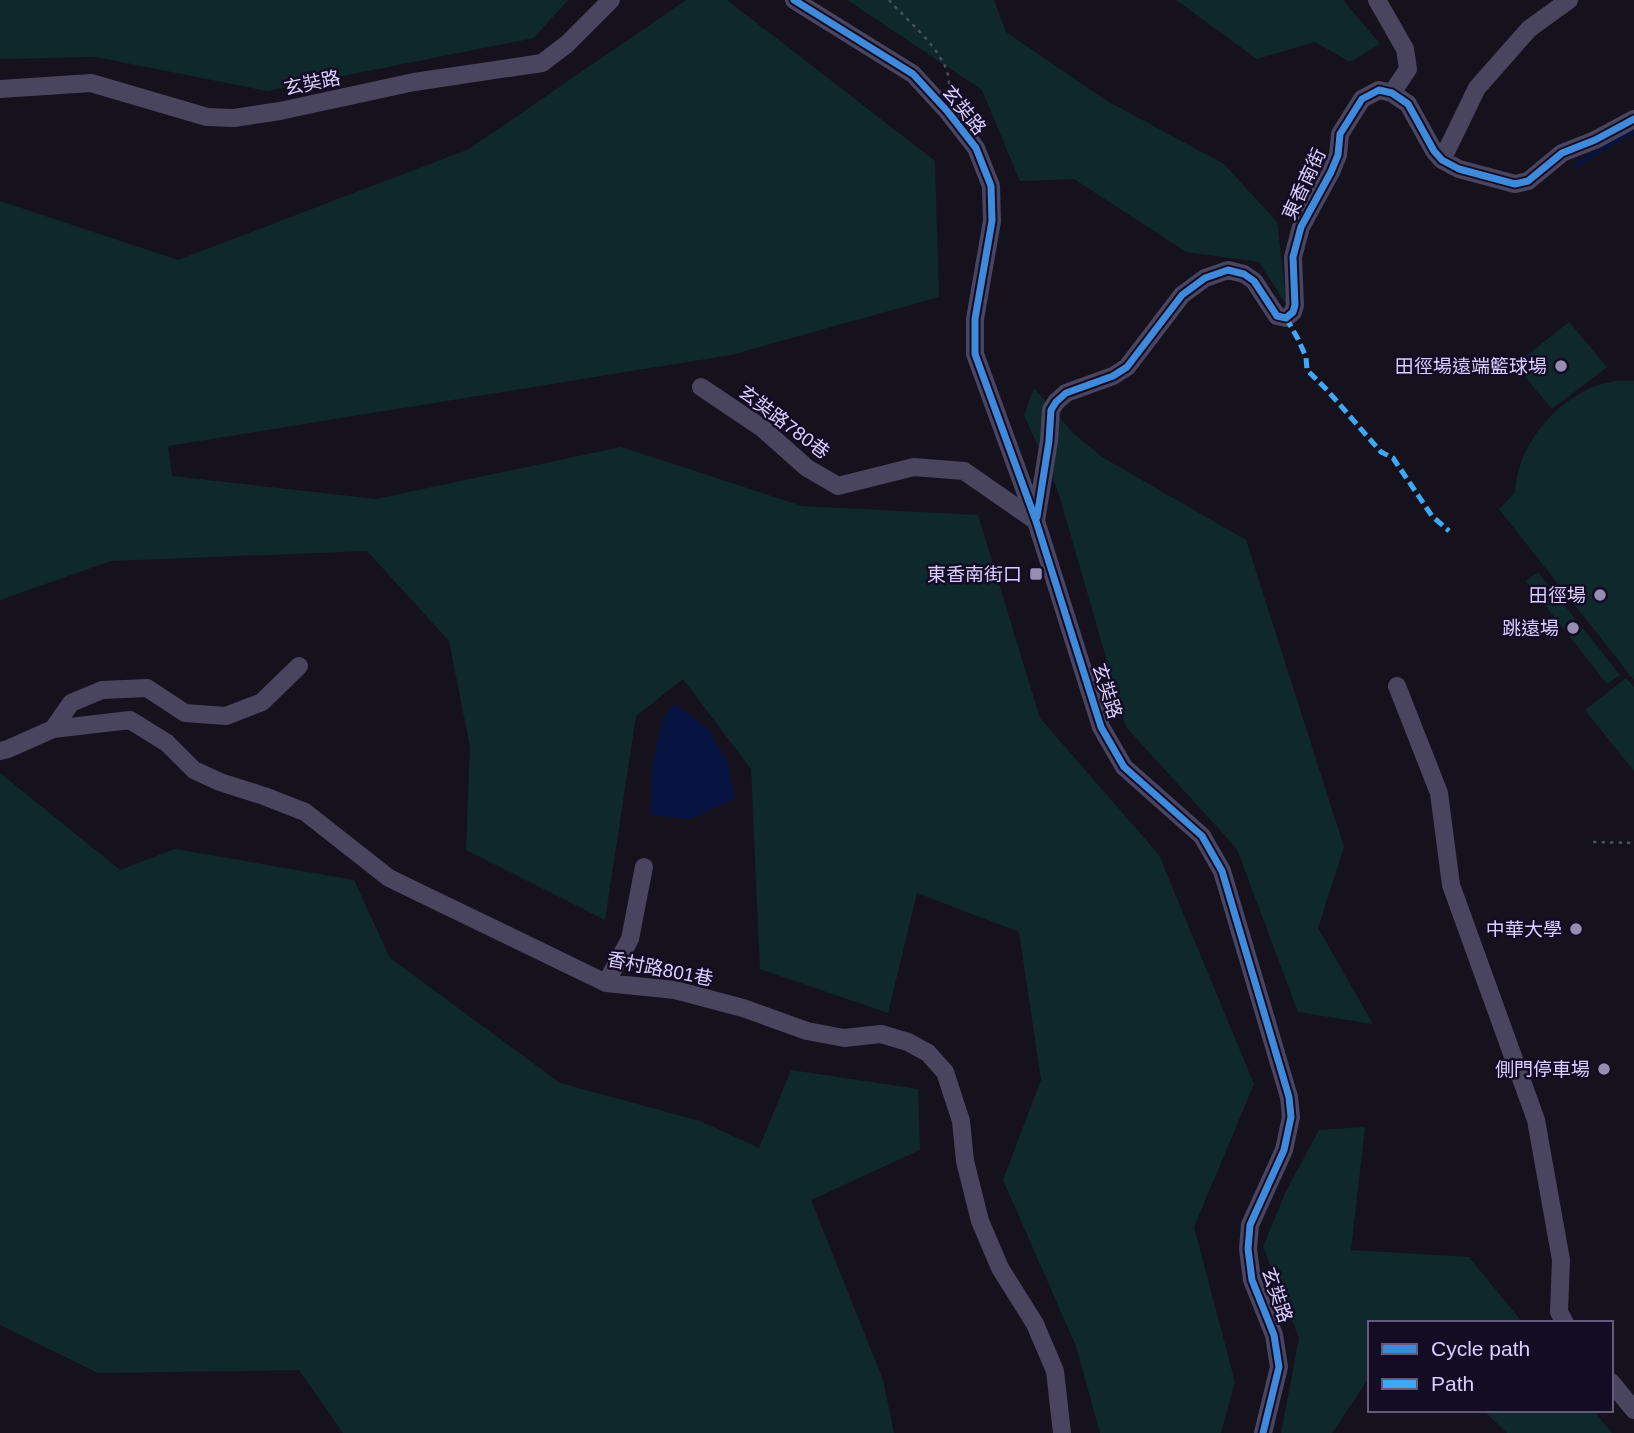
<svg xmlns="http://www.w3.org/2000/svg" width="1634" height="1433" viewBox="0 0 1634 1433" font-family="Arial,'Noto Sans TC',sans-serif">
	<rect width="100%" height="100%" fill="#15121e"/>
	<path fill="#0f282c" d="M0 0H568L534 38 267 91 96 57 0 59Z
		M686 0H727L935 161 939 297 731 355 168 446 172 476 376 499 621 447 802 506 978 515 1040 718 1159 855 1254 1084 1194 1227 1235 1382 1221 1433H1100L1076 1346 1003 1180 1041 1080 1019 932 917 893 888 1013 760 969 751 769 683 679 636 716 605 920 466 850 470 747 449 641 367 551 111 561 0 600V201L178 260 469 149Z
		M847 0H994L1006 32 1107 101 1224 164 1277 222 1287 306 1259 262 1186 252 1074 179 1020 181 982 90Z
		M1176 0H1343L1380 44 1350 62 1315 42 1257 59Z
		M1569 322 1607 367 1552 409 1515 365Z
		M1615 381H1634V680L1499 509 1515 493C1517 448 1549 409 1588 389 1596 385 1606 383 1615 381Z
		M1034 388 1073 433 1102 457 1246 540 1344 847 1318 928 1373 1024 1298 1012 1237 849 1126 727 1058 491 1024 415Z
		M1538 572 1620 675 1607 684 1526 581Z
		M1626 678 1634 687V771L1585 710Z
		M0 773 120 870 175 849 354 880 390 958 560 1083 700 1121 759 1148 791 1070 918 1089 920 1150 811 1200 883 1380 894 1433H343L299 1370 98 1373 0 1325Z
		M1365 1127 1351 1250 1469 1257 1523 1323H1370V1376L1332 1433H1281L1299 1338 1263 1247 1286 1191 1319 1130Z
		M1483 1410H1593L1612 1433H1507Z"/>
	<path fill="#061341" d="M675 704 707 728 728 762 734 799 690 819 651 815V771L663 718Z"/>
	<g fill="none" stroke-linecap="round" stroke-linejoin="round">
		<path stroke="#061341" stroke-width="4.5" d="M1576 165 1615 141 1634 132"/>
		<path stroke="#455061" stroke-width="2.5" stroke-dasharray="3.5 5" stroke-linecap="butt" d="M889 0C908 22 952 56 949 87
			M1593 842 1634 843"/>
		<path stroke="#4a455f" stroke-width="18" d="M794 0 913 74 948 112 976 148 991 186 992 221 975 319V354L1036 521 1101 727 1124 767 1202 836 1222 871 1289 1097 1291 1117 1284 1150 1250 1225 1248 1249 1252 1280 1274 1335 1279 1367 1263 1433
			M1377 0 1405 49 1408 69 1392 93
			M0 89 91 83 207 117 234 118 280 111 414 82 542 63 567 44 611 0
			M1442 160 1477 88 1529 29 1569 0
			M701 387 762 428 807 468 838 486 914 467 964 471 1036 521 1049 441 1051 410 1056 402 1066 393 1113 376 1127 367 1182 295 1205 278 1228 270 1244 274 1254 281 1277 316 1286 318 1293 312 1295 305 1293 257 1301 227 1331 172 1338 155 1340 134 1362 99 1379 90 1392 93 1408 104 1434 151 1442 160 1459 169 1515 184 1528 181 1562 153 1595 140 1634 119
			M1397 686 1439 793 1451 885 1536 1120 1561 1260 1559 1312 1565 1323
			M53 729 71 703 102 690 147 688 185 713 226 716 262 702 299 666
			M0 751 8 749 53 729 130 720 167 743 194 770 220 782 264 796 305 812 389 878 606 983 675 990 743 1008 807 1031 844 1038 881 1034 908 1042 928 1053 945 1072 961 1121 965 1161 980 1221 1000 1268 1035 1324 1055 1371 1062 1433
			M606 983 630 939 644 867
			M1611 1382 1634 1410"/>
		<path stroke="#3fa9f5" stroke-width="5" stroke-dasharray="10 5" stroke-linecap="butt" d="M1286 318 1298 339 1306 357 1307 370 1327 390 1381 452 1393 458 1432 516 1449 531"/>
		<g stroke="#130c24" stroke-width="11">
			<path id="cycleway" d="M794 0 913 74 948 112 976 148 991 186 992 221 975 319V354L1036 521 1101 727 1124 767 1202 836 1222 871 1289 1097 1291 1117 1284 1150 1250 1225 1248 1249 1252 1280 1274 1335 1279 1367 1263 1433
				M1037 517 1049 441 1051 410 1056 402 1066 393 1113 376 1127 367 1182 295 1205 278 1228 270 1244 274 1254 281 1277 316 1286 318 1293 312 1295 305 1293 257 1301 227 1331 172 1338 155 1340 134 1362 99 1379 90 1392 93 1408 104 1434 151 1442 160 1459 169 1515 184 1528 181 1562 153 1595 140 1634 119"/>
		</g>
		<use href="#cycleway" stroke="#408adc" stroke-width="7"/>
	</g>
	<g fill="#968db0" stroke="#130c24" stroke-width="2.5">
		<circle cx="1561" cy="366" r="7"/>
		<rect x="1029" y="567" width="14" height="14" rx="3.5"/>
		<circle cx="1600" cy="595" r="7"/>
		<circle cx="1573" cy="628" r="7"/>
		<circle cx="1576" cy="929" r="7"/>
		<circle cx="1604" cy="1069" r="7"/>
	</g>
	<g text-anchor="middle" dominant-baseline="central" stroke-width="5" stroke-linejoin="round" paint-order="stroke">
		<g font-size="19" fill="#dbcfff" stroke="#130c24">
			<text transform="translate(312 83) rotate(-12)">玄奘路</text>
			<text transform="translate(964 110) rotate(51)">玄奘路</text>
			<text transform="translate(1304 184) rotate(-65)">東香南街</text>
			<text transform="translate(784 422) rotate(37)">玄奘路780巷</text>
			<text transform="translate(1107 691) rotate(72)">玄奘路</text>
			<text transform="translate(660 969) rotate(11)">香村路801巷</text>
			<text transform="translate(1277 1295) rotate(71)">玄奘路</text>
		</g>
		<g font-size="19" fill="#dbcfff" stroke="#130c24" text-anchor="end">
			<text x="1547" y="366">田徑場遠端籃球場</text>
			<text x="1022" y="574">東香南街口</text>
			<text x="1586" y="595">田徑場</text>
			<text x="1559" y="628">跳遠場</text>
			<text x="1562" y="929">中華大學</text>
			<text x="1590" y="1069">側門停車場</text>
		</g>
	</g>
	<rect x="1368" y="1321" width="245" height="91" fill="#130c24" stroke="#635a7c" stroke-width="2"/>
	<rect x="1382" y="1344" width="35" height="10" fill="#408adc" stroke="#635a7c" stroke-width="2"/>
	<text x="1431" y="1356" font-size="21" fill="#dbcfff">Cycle path</text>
	<rect x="1382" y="1379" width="35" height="10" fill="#3fa9f5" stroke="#635a7c" stroke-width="2"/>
	<text x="1431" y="1391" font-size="21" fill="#dbcfff">Path</text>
</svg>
